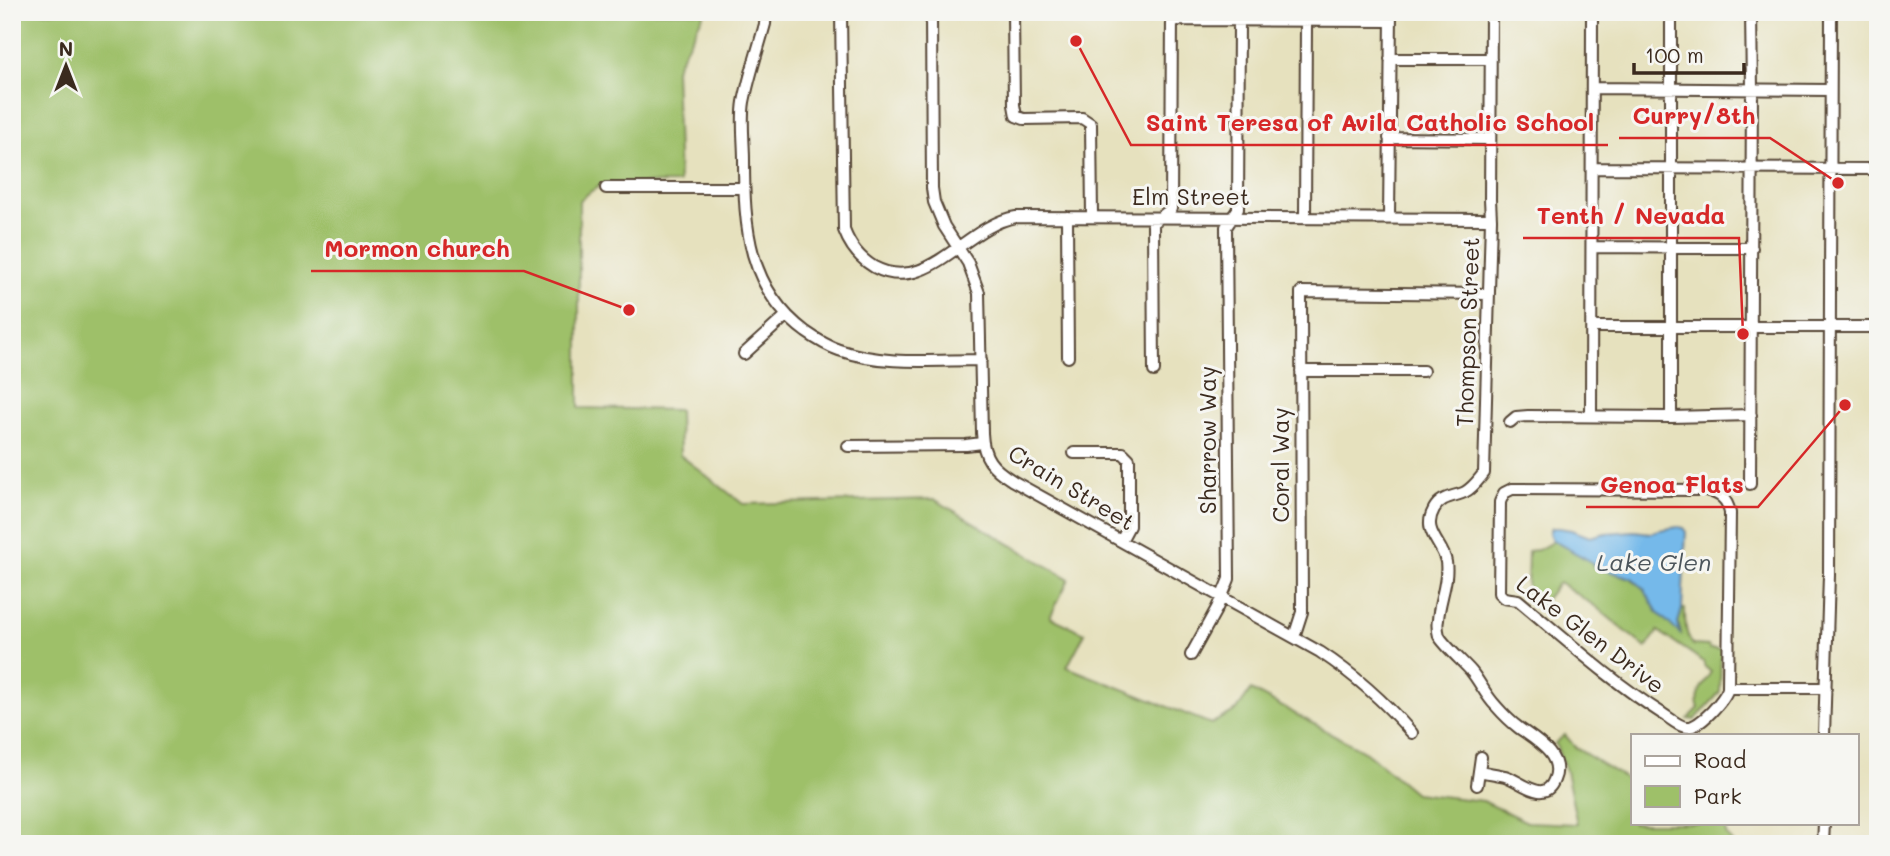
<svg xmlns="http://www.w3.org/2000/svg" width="1890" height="856" viewBox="0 0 1890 856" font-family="Mali,sans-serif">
	<rect width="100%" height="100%" fill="#f6f6f2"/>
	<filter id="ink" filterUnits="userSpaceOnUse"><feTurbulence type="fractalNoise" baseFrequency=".0143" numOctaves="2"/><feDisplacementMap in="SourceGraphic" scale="14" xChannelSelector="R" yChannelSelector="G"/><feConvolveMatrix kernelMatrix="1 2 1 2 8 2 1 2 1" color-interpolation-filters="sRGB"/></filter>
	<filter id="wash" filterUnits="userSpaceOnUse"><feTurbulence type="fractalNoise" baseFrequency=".00686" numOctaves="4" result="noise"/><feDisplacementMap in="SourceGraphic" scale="28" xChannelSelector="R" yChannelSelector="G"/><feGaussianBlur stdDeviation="1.57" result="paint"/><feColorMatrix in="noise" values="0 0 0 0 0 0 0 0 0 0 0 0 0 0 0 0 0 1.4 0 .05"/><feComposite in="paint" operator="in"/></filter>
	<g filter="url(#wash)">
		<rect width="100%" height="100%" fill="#e6e1be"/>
		<path fill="#9ec069" stroke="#6c7544" stroke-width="2" d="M12 12H705L675 69 679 183 603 184 590 192 579 201V408L679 410 680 455 743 504 934 499 1069 579 1050 617 1085 633 1067 667 1211 724 1237 710 1251 690 1366 752 1415 793 1483 801 1527 822 1577 824 1566 771 1555 743 1565 735 1576 748 1633 783V823H1726V834L1733 844H12Z
			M1554 541 1590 561 1594 567 1631 578 1644 589 1658 613 1681 633 1678 623 1682 609H1685C1685 623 1685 634 1693 645L1709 646 1710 649H1721L1720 692 1695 720 1688 719 1699 708C1693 697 1704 683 1711 672L1704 666V662L1658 631 1646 648 1596 607 1559 582 1542 604 1527 593 1528 551 1538 550Z"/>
		<path fill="#74b9ea" stroke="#587284" stroke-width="2" d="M1678 527 1683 528 1686 532 1682 609 1678 623 1680 634 1658 613 1644 589 1632 578 1594 567 1590 561 1552 540 1549 533 1551 528H1559L1571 530 1590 537 1606 533 1634 531 1651 533 1659 530Z"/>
	</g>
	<g filter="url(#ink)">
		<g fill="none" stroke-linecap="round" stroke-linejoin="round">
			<g stroke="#554536" stroke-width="14">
				<path id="minor" d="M766 12 765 24C758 50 749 76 744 102 741 120 744 141 744 160 744 227 748 289 806 332 816 339 827 346 839 350 884 366 934 360 981 360
					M931 12 932 188 934 202 944 226 968 263 979 293 982 433C983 458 992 468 1013 481L1320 652C1355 675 1384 701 1412 733
					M1013 12 1014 105 1016 116 1024 119 1082 118 1091 124 1092 216
					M1671 12V417
					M766 13H931
					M841 13 844 230C850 246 859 258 874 267 928 296 965 225 1016 217L1491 219
					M1172 20 1391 21
					M1390 59H1491
					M1593 88 1830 90
					M1389 138 1490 139
					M1593 168 1878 169
					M606 188H744
					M1067 217 1068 357
					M1305 218 1306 21
					M1389 218 1391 12
					M1592 247 1752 248
					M1592 327H1878
					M744 354 787 315
					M1154 371 1153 223 1171 209 1172 12
					M1301 371H1423
					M1591 416 1592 12
					M1510 422 1516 417 1528 416 1671 417 1751 415
					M848 446 966 445 982 443
					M1074 453H1123L1129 459V526L1121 541
					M1750 484 1752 89 1751 12
					M1512 489 1706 490C1720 494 1727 498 1730 513L1728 688C1726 698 1699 729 1687 727 1679 727 1670 718 1663 714 1611 681 1565 639 1518 600L1504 598 1499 593 1500 502 1504 493Z
					M1294 637 1302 612 1301 292 1489 294
					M1191 655 1217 608 1229 579 1226 227 1238 209 1239 20
					M1728 688H1826
					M1824 735 1829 575 1831 12
					M1479 771C1488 773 1497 774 1505 776 1521 781 1544 805 1554 780 1565 756 1534 739 1519 728 1511 722 1503 714 1496 706 1486 696 1480 682 1471 671 1464 663 1443 644 1439 636 1438 632 1437 624 1438 620 1439 601 1449 581 1446 562 1443 543 1421 532 1434 509 1441 496 1454 497 1465 492 1474 487 1478 480 1484 473L1491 219 1490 199 1491 12
					M1477 785 1481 757
					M1823 844 1824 823"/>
			</g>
			<use href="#minor" stroke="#fff" stroke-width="10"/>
		</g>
	</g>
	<g text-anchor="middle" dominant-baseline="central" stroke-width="6" stroke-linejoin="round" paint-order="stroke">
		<g font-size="23" fill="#3b2a1e" stroke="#f6f6f2">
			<text x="1191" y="196">Elm Street</text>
			<text transform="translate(1467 332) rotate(-88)">Thompson Street</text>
			<text transform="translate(1207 440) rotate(-90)">Sharrow Way</text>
			<text transform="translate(1280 465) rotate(-90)">Coral Way</text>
			<text transform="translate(1072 487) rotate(31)">Crain Street</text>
			<text transform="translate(1591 634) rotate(37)">Lake Glen Drive</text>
		</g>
		<g font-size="24" font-style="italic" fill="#4c555b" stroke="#f6f6f2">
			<text x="1654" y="561">Lake Glen</text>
		</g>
	</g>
	<path fill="none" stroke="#d62828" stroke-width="2.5" d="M1838 183L1770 138H1619M1076 41L1131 145H1608M1743 334L1739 238H1523M629 310L524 271H311M1845 405L1758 507H1586"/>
	<g fill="#d62828" stroke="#f6f6f2" stroke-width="2.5">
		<circle cx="1838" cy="183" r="7"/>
		<circle cx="1076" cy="41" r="7"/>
		<circle cx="1743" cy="334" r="7"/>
		<circle cx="629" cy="310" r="7"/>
		<circle cx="1845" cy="405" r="7"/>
	</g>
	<g font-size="24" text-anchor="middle" font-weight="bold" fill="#d62828" stroke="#f6f6f2" stroke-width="6" stroke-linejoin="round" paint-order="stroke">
		<text x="1694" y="124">Curry/8th</text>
		<text x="1370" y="131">Saint Teresa of Avila Catholic School</text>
		<text x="1631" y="224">Tenth / Nevada</text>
		<text x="417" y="257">Mormon church</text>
		<text x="1672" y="493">Genoa Flats</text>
	</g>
	<rect width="1890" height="856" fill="none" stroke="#f6f6f2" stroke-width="42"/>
	<rect x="1631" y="734" width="228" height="91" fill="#f6f6f2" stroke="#aba49d" stroke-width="2"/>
	<rect x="1645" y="756" width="35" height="10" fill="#ffffff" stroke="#aba49d" stroke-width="2"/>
	<text x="1694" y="768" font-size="21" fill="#3b2a1e">Road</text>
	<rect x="1645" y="786" width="35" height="21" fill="#9ec069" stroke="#aba49d" stroke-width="2"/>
	<text x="1694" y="804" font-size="21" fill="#3b2a1e">Park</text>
	<g transform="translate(66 66)" stroke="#f6f6f2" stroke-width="5" paint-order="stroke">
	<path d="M0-5L12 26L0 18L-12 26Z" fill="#3b2a1e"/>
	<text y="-10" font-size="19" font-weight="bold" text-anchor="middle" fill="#3b2a1e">N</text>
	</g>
	<path d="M1634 63v10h110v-10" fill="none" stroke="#3b2a1e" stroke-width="3.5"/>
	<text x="1645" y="63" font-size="21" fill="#3b2a1e" stroke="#f6f6f2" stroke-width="5" paint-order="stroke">100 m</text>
</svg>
